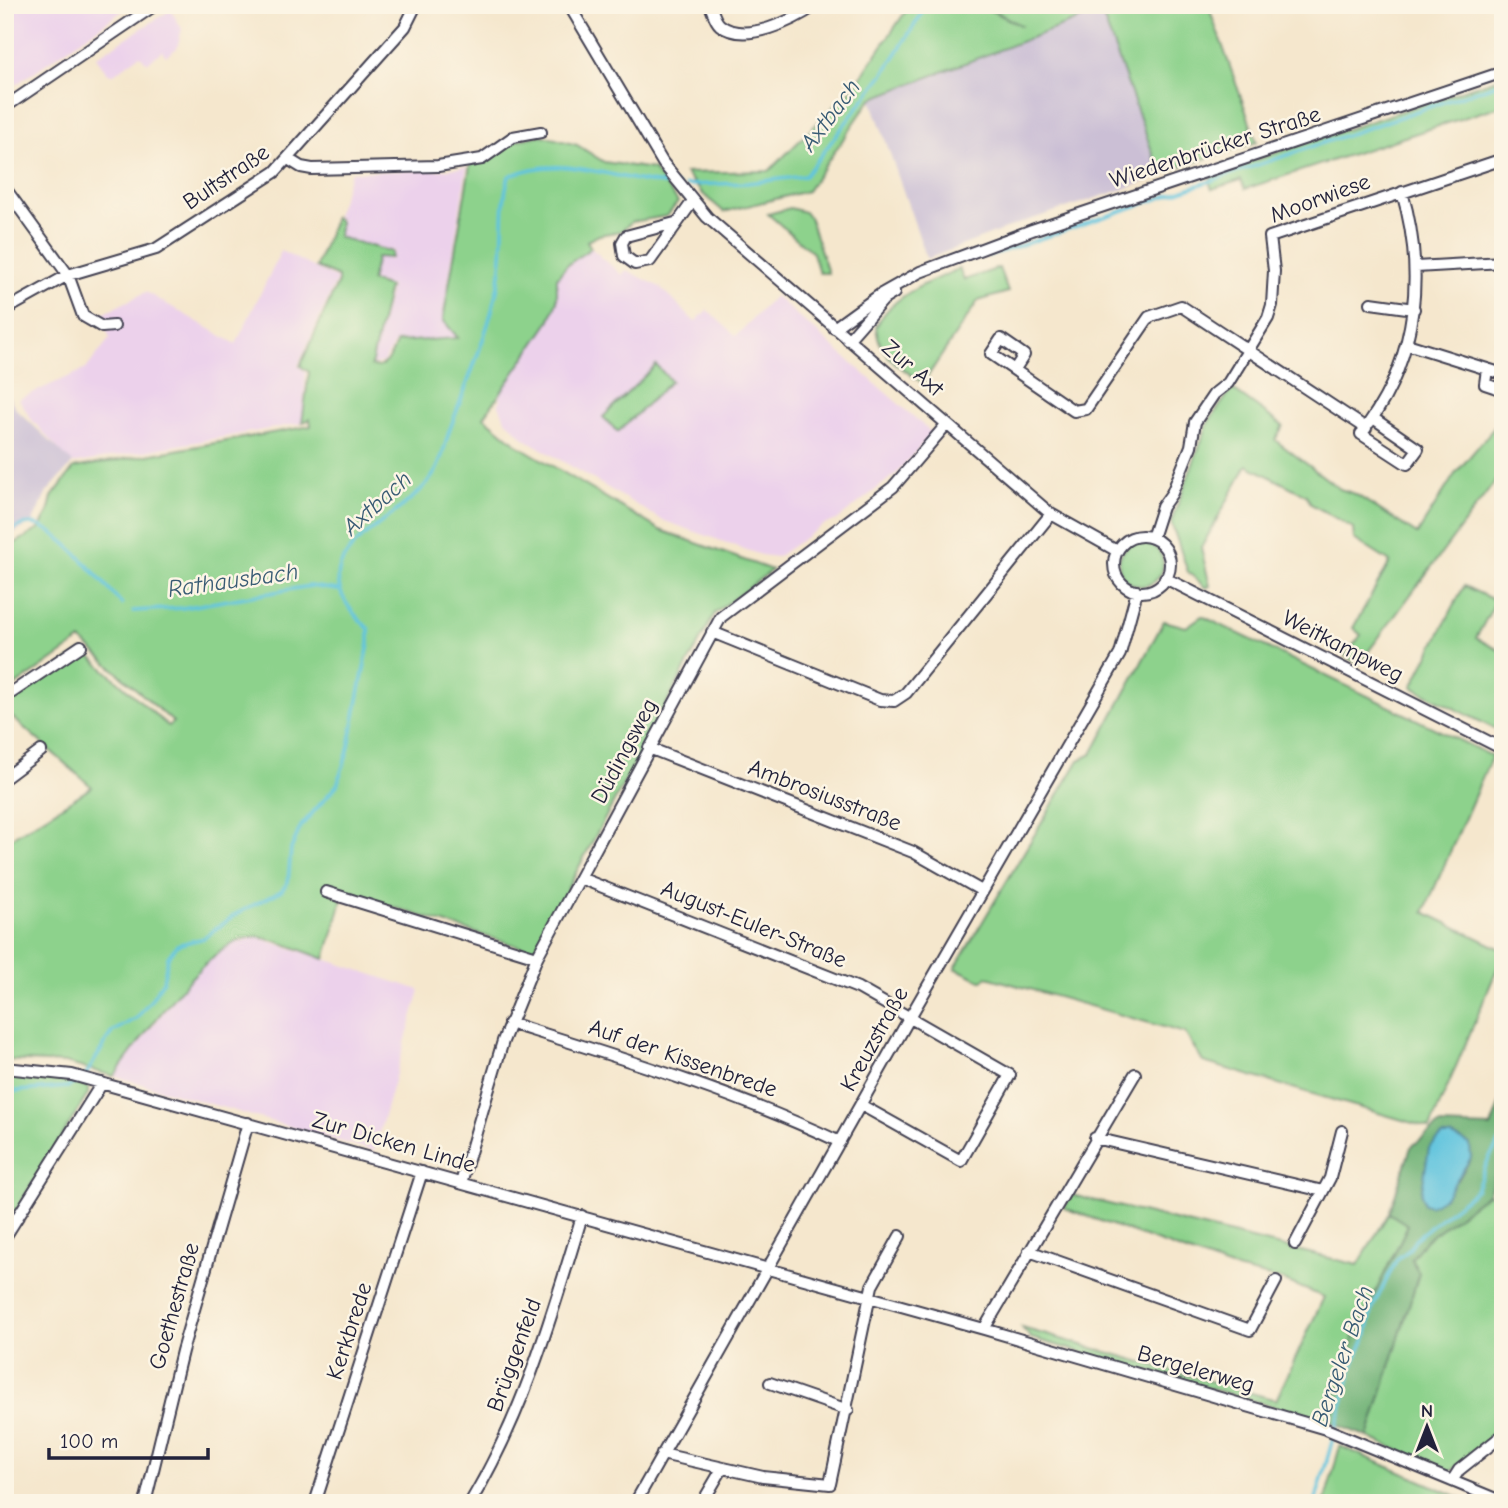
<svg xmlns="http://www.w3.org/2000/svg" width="1508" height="1508" viewBox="0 0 1508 1508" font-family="'Comic Neue',sans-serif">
	<rect width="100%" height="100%" fill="#fcf5e5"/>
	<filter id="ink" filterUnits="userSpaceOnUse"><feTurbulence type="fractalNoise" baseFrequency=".0143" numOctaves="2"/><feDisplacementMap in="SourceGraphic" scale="14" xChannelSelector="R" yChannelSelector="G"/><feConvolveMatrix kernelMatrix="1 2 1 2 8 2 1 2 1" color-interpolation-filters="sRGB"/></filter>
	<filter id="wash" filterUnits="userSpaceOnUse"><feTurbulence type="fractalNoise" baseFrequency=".00686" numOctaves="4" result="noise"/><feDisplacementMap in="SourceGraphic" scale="28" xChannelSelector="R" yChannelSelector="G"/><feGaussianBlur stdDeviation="1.57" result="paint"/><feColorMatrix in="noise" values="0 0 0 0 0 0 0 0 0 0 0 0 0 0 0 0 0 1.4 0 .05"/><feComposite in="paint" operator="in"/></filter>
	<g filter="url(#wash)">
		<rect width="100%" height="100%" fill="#f5e7cd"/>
		<path fill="#ecd1eb" d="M5 5H131L5 92Z
			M171 10 182 29 177 48 166 56 162 51 147 63 140 55 114 74H108L96 57Z
			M467 167 442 319 457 337 396 341 383 362 372 365 391 286 372 280 377 257 391 260 394 251 339 237 341 221 336 216 351 172 439 170Z
			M591 248 622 275 626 270 660 287 695 322 707 310 736 336 775 296 932 433 897 473 837 520 823 525 777 557 761 555 662 520 525 439 505 419 499 405 502 387 549 322 557 301 556 278 566 266Z
			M281 251 337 279 298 366 306 372 302 423 72 464 31 419 19 399 86 369 110 338 100 315 146 292 236 344Z
			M256 937 420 990 374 1151 114 1076 191 977 228 945Z"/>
		<path fill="#cbbfd5" d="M1101 11 1160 173 1148 181 1026 221 927 259 871 99Z
			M5 389 16 409 73 463 47 492 32 523 5 538Z"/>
		<path fill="#8dd28c" stroke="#587a64" stroke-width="2" d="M910 5H980L1022 26 983 5H1208L1257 142 1160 173 1101 11 871 99 807 191 724 212 703 194 685 173 769 171 854 87Z
			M1503 77V105L1245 189 1241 180 1212 189 1209 181 1213 174Z
			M541 135 577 145 604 162 653 169 678 202 667 216 632 222 621 231 599 235 587 241 591 248 566 266 557 278V301L549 322 484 417 519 446 660 530 772 570 715 613 534 951 335 889 342 901 325 959C304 952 280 940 258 937 212 932 140 1042 114 1076L65 1063 7 1060 5 842 92 787 5 711V703L83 650 168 726 173 722 81 640 5 693V549L39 529 48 513 52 497 74 468 311 426 310 419 302 423 309 372 300 366 338 282V277L316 267 335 217 340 222 338 237 392 252 391 258 377 257 371 281 389 287 371 366 379 367 389 359 397 342 458 338 443 320 470 165 513 141Z
			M790 208 805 212 810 219 828 273H819L813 253 768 214Z
			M999 268 1008 292 978 301 923 383C900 367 879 357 876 327 891 295 929 282 959 269L964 280Z
			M656 365 671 381 618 432 603 417Z
			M1232 389 1283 426 1275 440 1340 489 1355 494 1417 534 1455 474 1503 417V471L1359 664 1345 656 1361 635 1353 628 1390 562 1354 539 1353 528 1311 504 1306 495 1247 465 1201 548 1210 586 1206 588 1188 572 1171 522 1209 421Z
			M1119 564a22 22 0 1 1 44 0a22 22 0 1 1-44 0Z
			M1464 586 1496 601 1476 638 1503 652V686L1500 693 1503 694V733L1412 687Z
			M1202 616 1492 756 1424 912 1503 950V955L1430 1128 1203 1062 1185 1033 987 977 982 981 955 968 1079 760 1092 754 1164 621 1186 627Z
			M5 1075 59 1079 88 1087V1094L5 1228Z
			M1489 1193 1503 1203V1430L1448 1473 1368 1437 1419 1273 1411 1259 1426 1240Z
			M1072 1195 1358 1265 1389 1213 1408 1225 1354 1337 1329 1422 1031 1338 1022 1328 1276 1400 1324 1297 1283 1280 1231 1268 1064 1208Z
			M1340 1446 1473 1503H1324Z"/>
		<path fill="#72b478" stroke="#4a6b5a" stroke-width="2" fill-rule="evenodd" d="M1503 1094V1153L1489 1193 1426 1240 1411 1259 1419 1273 1368 1437 1329 1422 1354 1337 1408 1225 1389 1213 1411 1147 1439 1125 1491 1127ZM1452 1136 1469 1144 1471 1158 1458 1180 1425 1175 1427 1160Z"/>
		<path fill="#60c4de" stroke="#41738c" stroke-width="2" d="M1442 1136H1452L1470 1144 1471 1158 1446 1196 1430 1206 1424 1204 1421 1194 1429 1148Z"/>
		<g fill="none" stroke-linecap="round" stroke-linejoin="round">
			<path stroke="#60c4de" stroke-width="3.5" d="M686 185 747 183 805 176 884 73 921 15 923 5
				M989 256 1503 82
				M5 534C13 529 21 524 31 524 56 524 105 585 122 604
				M133 611 182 608 310 586 338 590
				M5 1092 68 1087 84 1078 112 1032 137 1018 151 1000 163 981 168 957 177 945 204 938 236 914 281 891 288 882 291 849 301 826 337 785 348 751 369 643V629C284 552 397 530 434 474 442 462 445 443 450 429 467 383 496 314 501 266 505 236 500 205 509 176 568 151 620 184 678 185
				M1315 1503 1354 1362 1366 1337 1373 1307 1397 1259 1409 1250 1415 1239 1476 1190 1489 1158 1503 1137"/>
		</g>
	</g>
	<g filter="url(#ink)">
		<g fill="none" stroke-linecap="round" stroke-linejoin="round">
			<g stroke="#424051" stroke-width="14">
				<path id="minor" d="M569 5 663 163 707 217 1051 514 1117 551
					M710 5C713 12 715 21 720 25 745 45 794 20 816 5
					M5 107 155 5
					M288 159 301 167 312 169 438 166 482 159 513 137 541 132
					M5 188 68 275 83 316 102 327 114 326
					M675 223 626 236 622 243 624 256 635 264 650 261 693 201
					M1416 267 1503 262
					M1371 303 1414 309
					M5 310 68 275 156 249 275 172 405 27 416 5
					M834 328 881 294 920 272 1032 230 1503 72
					M848 340 884 299 894 293
					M1407 344 1503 374
					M1015 369 1024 355 1001 339 991 354 1074 411 1086 409 1149 317 1181 306 1366 428 1361 434 1407 464 1418 449 1373 418
					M1487 369 1485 384 1503 390
					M1369 423C1418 354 1425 271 1402 192
					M1114 564a28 28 0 1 1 56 0a28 28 0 1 1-56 0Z
					M1152 538 1162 507 1172 493 1191 446 1195 422 1214 394 1228 383 1268 318 1272 305 1274 271 1270 237 1503 159
					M1165 578 1503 749
					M712 632 880 700 894 701 906 693 1051 514
					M5 697 81 646
					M649 748 913 852 982 891
					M5 778 41 751
					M580 878 858 988 1010 1075 961 1161 861 1105
					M326 892 537 957
					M509 1023C624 1059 731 1091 840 1142
					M5 1068 72 1075 984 1329 1326 1429 1503 1502
					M1095 1138 1323 1191
					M461 1183 503 1041 537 957 721 617 893 487 946 425
					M5 1237 102 1083
					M1295 1244 1330 1178 1342 1131
					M1029 1251 1250 1330 1276 1281
					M984 1329 1135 1074
					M770 1383 848 1410
					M662 1454 763 1477 830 1484 872 1286 900 1236
					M1452 1481 1459 1470 1503 1435
					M145 1503 182 1351 248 1123
					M315 1503 422 1172
					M470 1503C524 1413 552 1315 582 1216
					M635 1503 910 1017 1120 654 1137 591
					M702 1503 722 1469"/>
			</g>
			<use href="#minor" stroke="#fff" stroke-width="10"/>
		</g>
	</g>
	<g text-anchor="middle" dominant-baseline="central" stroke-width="5" stroke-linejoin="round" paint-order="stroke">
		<g font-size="23" fill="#22223b" stroke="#fcf5e5">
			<text transform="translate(1215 147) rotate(-18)">Wiedenbrücker Straße</text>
			<text transform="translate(226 177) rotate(-34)">Bultstraße</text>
			<text transform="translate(1320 198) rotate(-20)">Moorwiese</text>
			<text transform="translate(913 368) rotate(41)">Zur Axt</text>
			<text transform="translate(1343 646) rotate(27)">Weitkampweg</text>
			<text transform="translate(624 751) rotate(-62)">Düdingsweg</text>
			<text transform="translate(825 795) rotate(21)">Ambrosiusstraße</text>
			<text transform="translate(754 924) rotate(22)">August-Euler-Straße</text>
			<text transform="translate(874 1039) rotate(-61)">Kreuzstraße</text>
			<text transform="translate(683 1058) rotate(19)">Auf der Kissenbrede</text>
			<text transform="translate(394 1142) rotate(16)">Zur Dicken Linde</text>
			<text transform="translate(174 1306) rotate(-74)">Goethestraße</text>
			<text transform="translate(349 1331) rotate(-72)">Kerkbrede</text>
			<text transform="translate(514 1355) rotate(-70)">Brüggenfeld</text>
			<text transform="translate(1196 1369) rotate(16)">Bergelerweg</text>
		</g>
		<g font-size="24" font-style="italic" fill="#385b74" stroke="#fcf5e5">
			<text transform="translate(830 115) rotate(-53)">Axtbach</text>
			<text transform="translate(377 503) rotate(-42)">Axtbach</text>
			<text transform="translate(233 580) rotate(-8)">Rathausbach</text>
			<text transform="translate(1342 1356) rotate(-71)">Bergeler Bach</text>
		</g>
	</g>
	<rect width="1508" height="1508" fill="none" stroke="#fcf5e5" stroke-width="28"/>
	<g transform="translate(1427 1427)" stroke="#fcf5e5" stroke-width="5" paint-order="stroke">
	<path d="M0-5L12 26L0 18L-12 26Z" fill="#22223b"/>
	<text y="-10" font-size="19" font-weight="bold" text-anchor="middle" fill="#22223b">N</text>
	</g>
	<path d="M49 1448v10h159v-10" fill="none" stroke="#22223b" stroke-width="3.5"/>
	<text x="60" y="1448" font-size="21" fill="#22223b" stroke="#fcf5e5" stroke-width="5" paint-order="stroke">100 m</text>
</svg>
